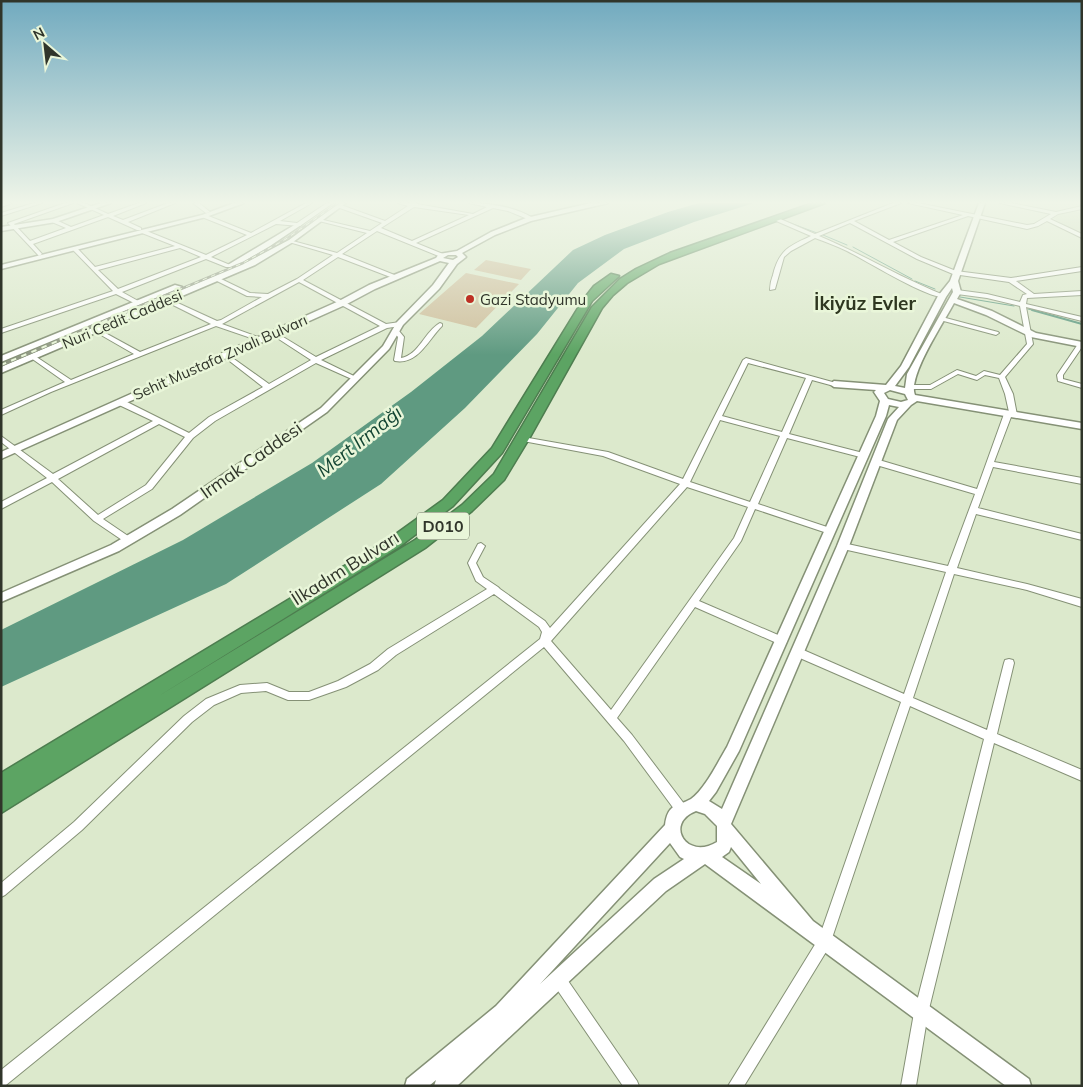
<svg xmlns="http://www.w3.org/2000/svg" width="1083" height="1087" viewBox="0 0 1083 1087" font-family="Mulish,sans-serif">
	<rect width="100%" height="100%" fill="#dce9cc"/>
	<path fill="#cdddb9" d="M1075 211 1082 213V231L1071 229 1053 218 1061 214Z"/>
	<path fill="#cebf9c" d="M486 260 531 269 521 280 474 270Z
		M466 273 519 284 476 328 419 314Z"/>
	<path fill="#5f9a81" d="M699 203H754L694 222 624 249 578 283 537 334 465 408 381 484 226 584 1 687V630L183 540 312 463 411 392 482 336 573 250 605 235 668 212Z"/>
	<g fill="none" stroke-linecap="round" stroke-linejoin="round">
		<path stroke="#5f9a81" stroke-width="1" d="M785 221 817 233
			M823 235 847 245
			M853 247 912 279
			M915 281 935 289
			M960 297 1014 306
			M1028 309 1036 311"/>
		<path stroke="#5f9a81" stroke-width="2" d="M1032 310 1082 324"/>
		<g stroke="#859176" stroke-width="2">
			<path id="street" d="M4 203H12L1 207V204Z
				M34 203H42L1 216V213Z
				M65 203H73L14 224 30 241 66 228 52 222V220H56L71 227 104 215 77 203H84L108 214 139 203H146L113 216 123 220 168 203H175L128 222 141 228V230H137L108 217 33 244 42 254 39 256 8 223Z
				M193 203H199L210 212 206 213Z
				M306 203H312L280 221 297 223 327 203H333L300 226 276 224 211 257 230 265V267H226L206 259 122 292 140 302V304H136L116 294 1 333V329L113 291 73 250V248H77L95 267 175 246 142 233 141 232 144 230 206 255 247 235 202 217V215H206L251 233ZM180 248 201 257 118 289 98 270Z
				M398 203H418L417 204 473 214 487 207 469 203C490 203 515 207 533 218L530 220 508 211 493 208 416 243 443 254V256L441 257 377 231 342 254 397 276V278H393L338 257 303 280 386 324 400 322 403 324 400 326 387 328 321 360 358 378V380H354L316 363 215 421 193 438 152 489 103 519 131 538 132 540 131 542H125L94 521 52 482 1 509V502L47 478 1 442V436L53 474 153 421 117 404V400H123L189 433 209 417 263 387 223 356V354H227L269 384 311 360 271 334V332H275L316 357 380 326 299 282 222 324 261 338V340H257L216 326 51 392 1 415V410L65 382 31 358V356H35L71 380 134 354 94 331V329H98L140 352 211 324 165 301V299H169L217 321 221 320 262 297 247 296 215 280V278H219L250 293 268 294 297 279 333 255 289 242V240L337 253 367 233 319 221V219L370 231 382 223 337 207V205H341L385 221 408 206ZM414 207 469 215 412 241 381 228ZM159 424 185 437 146 485 98 515 58 479Z
				M893 203H901L854 221 889 240 963 215 908 203H918L1027 225 1034 224 1051 214 1000 203H1011L1056 212 1082 206V209L1058 214 1050 219 1082 234V238L1047 221 1038 226 1027 229 968 216 893 242 921 257 956 271 1011 278 1082 267V271L1016 281 1034 294 1082 291V295L1027 298 1026 304 1082 317V321L1026 307 1033 344 1005 377 1013 394 1017 415 1016 417H1011L994 462 1082 478V484L993 467 978 508 1082 534V540L976 514 957 568 1027 584 1082 599V607L1027 590 954 574 913 698 987 730 1004 663 1005 660 1009 659 1013 660 1014 663 997 734 1082 770V781L994 743 928 1013 916 1086H901L914 1013 984 739 910 706 829 947 744 1086H728L819 938 901 702 793 655 792 652 793 649 797 648 801 649 904 694 946 572 843 549 839 546 843 543 948 566 975 494 873 464 872 462 873 460H879L977 489 1004 414 1009 412 1005 394 999 378 985 375 977 380 958 374 931 389H909L906 387 909 385H930L957 370 976 376 984 371 1000 375 1027 344 1020 306 987 298 957 294 954 292 957 290 987 294 1020 302 1023 295 1027 294 1009 282 953 274 917 259 850 223 819 236C862 254 901 278 944 295V297C926 298 867 261 847 251 837 246 826 242 815 238L791 251 784 257 775 289 770 290C770 285 771 280 773 275 779 250 789 246 811 236L774 220V218H778L815 234Z
				M942 317 998 332 999 333 996 335 940 320V318Z
				M440 323 442 324V326C428 340 418 365 395 361L394 360 398 337 394 332 395 331H399L404 337 401 358C419 355 425 331 440 323Z
				M1082 343V347L1063 375V379L1082 384V388L1058 381 1057 375 1078 344Z
				M746 358 836 383 837 384 834 386 812 380 789 434 867 454 868 456 864 458 787 438 758 504 833 529 834 531 830 534 755 509 741 541 699 601 785 638 787 641 785 644 782 645 779 644 695 607 617 718 632 735 685 805 687 809 685 813 681 815 677 813 624 741 544 647 6 1085 1 1086V1070L540 639 542 632 539 627 494 594 396 655 378 670 346 687 309 700H288L266 691 241 693 214 705 192 722 82 830 5 895 1 897V883L74 822 184 716 206 699 240 685 267 683 289 692H309L338 681 370 664 388 649 487 589 476 581 468 563 478 544 481 543 485 546 476 563 483 577 498 587 500 589 545 621 550 628 680 484 603 456 523 441H520L519 439 520 437H523L608 452 683 479 743 360ZM748 363 806 378 782 432 722 416ZM720 420 780 436 750 502 690 482ZM687 487 748 507 734 538 611 710 551 641Z
				M559 973 564 975 637 1081 639 1086H623L554 985 552 980 554 975Z"/>
		</g>
		<g stroke="#859176" stroke-width="3">
			<path id="secondary" d="M101 203H111L56 222 1 231V227L53 219Z
				M234 203H244L206 217 1 269V265L202 215Z
				M339 203H346L293 242 255 265 1 373V367L249 261 289 240Z
				M591 203H608L531 221 495 235 462 253 466 257 457 264 439 289 403 325 389 349 327 412 180 515 119 551 1 602V593L111 545 172 509 321 408 383 346 397 322 433 285 449 263 440 261 375 289 345 305 1 459V452L339 301 369 285 436 258 439 254 457 251 491 232 526 218ZM448 255H456L458 257 453 260 443 258Z
				M979 203H985L958 281 961 292 957 299 992 311 1036 333 1082 342V347L1031 337 986 315 954 303C944 322 907 377 915 395L1082 423V429L917 401 911 405 897 420 849 546 731 824 813 921 1029 1079 1031 1086H1006L705 864 666 891 457 1086H434L436 1080 429 1086H405L407 1079 496 1006 665 825C668 803 677 807 691 799 705 789 718 762 727 747L876 416 880 401 874 392 876 390 834 387 830 384 834 381 886 385 901 366 938 296 950 281ZM952 288 953 292 907 374 905 388 895 386 909 367 946 297ZM890 390 905 394 908 400 901 402 888 399 884 393ZM889 405 899 407 888 419 837 546 722 809 709 801 716 792 739 751 886 416ZM696 811 705 814 717 826V842C686 861 664 823 696 811ZM670 843 680 857 684 859 654 879 540 984ZM731 847 761 884 722 857 729 852Z
				M296 224 301 225 270 246 233 268 226 266Z
				M175 285 182 287 1 362V356Z"/>
		</g>
		<g stroke="#4d7d4f" stroke-width="3">
			<path id="highway" d="M813 203H825L659 264 627 283 613 295 602 308 530 437 504 480 472 511 425 548 1 813V773L389 539 443 500 492 448 583 300 594 286 611 274 619 276 592 301 502 453 453 506 399 547 157 697 415 540 462 505 494 474 592 307 620 279 636 269 670 253Z"/>
		</g>
		<use href="#street" fill="#fff" fill-rule="evenodd"/>
		<use href="#secondary" fill="#fff" fill-rule="evenodd"/>
		<use href="#highway" fill="#5ca463" fill-rule="evenodd"/>
		<g stroke="#8f9883" stroke-width="2.5">
			<path id="rail-far1" d="M128 311 243 263 286 239 338 203"/>
		</g>
		<g stroke="#8f9883" stroke-width="3">
			<path id="rail" d="M1 365 131 310"/>
		</g>
		<use href="#rail-far1" stroke="#e9f6d9" stroke-width="1" stroke-dasharray="4.5" stroke-linecap="butt"/>
		<use href="#rail" stroke="#e9f6d9" stroke-width="2" stroke-dasharray="5.5" stroke-linecap="butt"/>
	</g>
	<linearGradient id="sky" x2="0" y2="1"><stop stop-color="#71aabf"/><stop offset="0.57" stop-color="#eff5e8"/><stop offset="1" stop-color="#eff5e8" stop-opacity="0"/></linearGradient>
	<rect width="1083" height="355" fill="url(#sky)"/>
	<circle fill="#be3024" stroke="#e9f6d9" stroke-width="2" cx="470" cy="299" r="5"/>
	<g text-anchor="middle" dominant-baseline="central" stroke-width="5" stroke-linejoin="round" paint-order="stroke">
		<g font-size="15" fill="#30352a" stroke="#e9f6d9" text-anchor="start">
			<text x="480" y="299">Gazi Stadyumu</text>
		</g>
		<g font-size="15" fill="#30352a" stroke="#e9f6d9">
			<text transform="translate(122 319) rotate(-23)">Nuri Cedit Caddesi</text>
			<text transform="translate(220 357) rotate(-24)">Sehit Mustafa Zıvalı Bulvarı</text>
		</g>
		<rect fill="#e9f6d9" stroke="#686f5e" stroke-width="1" x="417" y="512.5" width="52" height="27" rx="4"/>
		<g font-size="16" font-weight="bold" fill="#30352a">
			<text x="443" y="526">D010</text>
		</g>
		<g font-size="18" fill="#30352a" stroke="#e9f6d9">
			<text transform="translate(251 460) rotate(-35)">Irmak Caddesi</text>
			<text transform="translate(345 568) rotate(-32)">İlkadım Bulvarı</text>
		</g>
		<g font-size="19" font-weight="bold" fill="#2e3720" stroke="#e9f6d9">
			<text x="865" y="303">İkiyüz Evler</text>
		</g>
		<g font-size="19" font-style="italic" fill="#124432" stroke="#e9f6d9">
			<text transform="translate(359 441) rotate(-38)">Mert Irmağı</text>
		</g>
	</g>
	<rect width="1083" height="1087" fill="none" stroke="#30352a" stroke-width="5"/>
	<g transform="translate(45 45) rotate(332)" stroke="#e9f6d9" stroke-width="4" paint-order="stroke">
	<path d="M0-4L9 19L0 12L-9 19Z" fill="#30352a"/>
	<text y="-8" font-size="14" font-weight="bold" text-anchor="middle" fill="#30352a">N</text>
	</g>
</svg>
